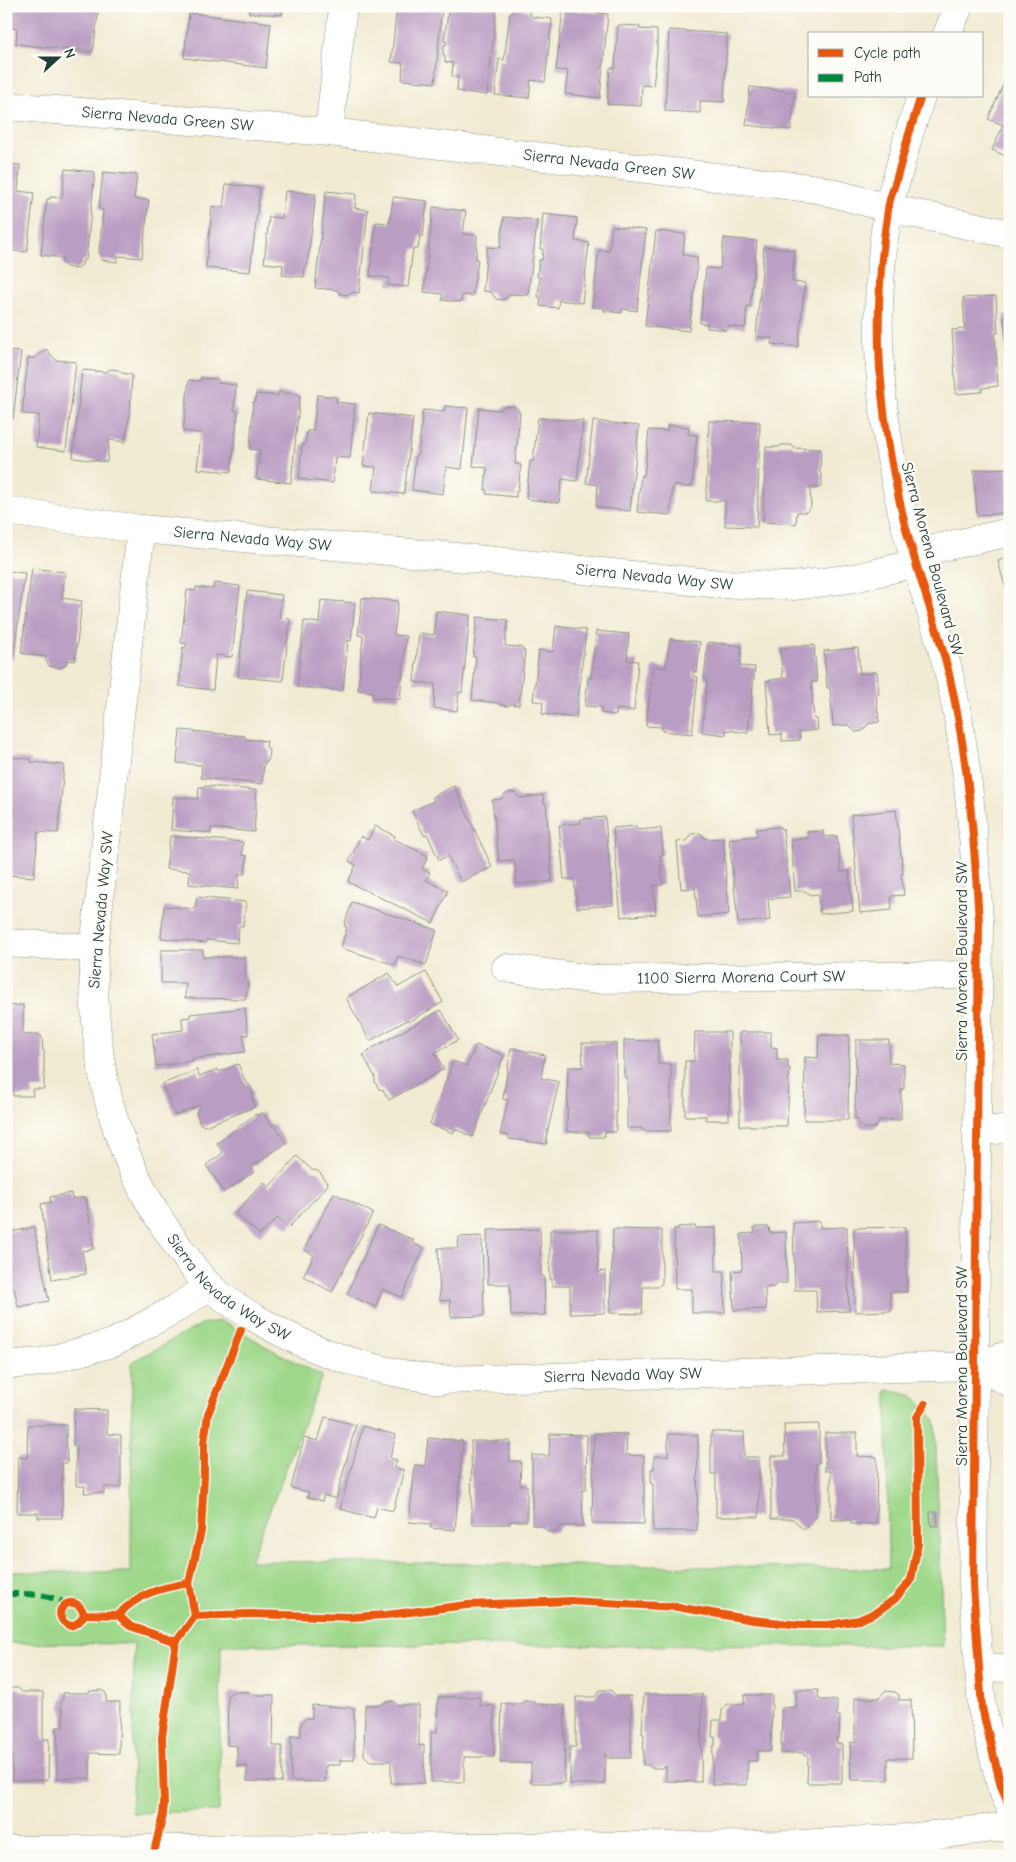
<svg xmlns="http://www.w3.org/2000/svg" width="1016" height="1862" viewBox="0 0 1016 1862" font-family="'Comic Neue',sans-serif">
	<rect width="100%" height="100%" fill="#fdfcf7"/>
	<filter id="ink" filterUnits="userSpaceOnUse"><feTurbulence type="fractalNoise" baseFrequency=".02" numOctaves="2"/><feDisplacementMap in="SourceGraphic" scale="10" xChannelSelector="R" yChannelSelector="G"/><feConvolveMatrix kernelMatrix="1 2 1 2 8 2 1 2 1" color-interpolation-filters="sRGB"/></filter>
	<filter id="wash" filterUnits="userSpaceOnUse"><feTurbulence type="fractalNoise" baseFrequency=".0096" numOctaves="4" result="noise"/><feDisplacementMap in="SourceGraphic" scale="20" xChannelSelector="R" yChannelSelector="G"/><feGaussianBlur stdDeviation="1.12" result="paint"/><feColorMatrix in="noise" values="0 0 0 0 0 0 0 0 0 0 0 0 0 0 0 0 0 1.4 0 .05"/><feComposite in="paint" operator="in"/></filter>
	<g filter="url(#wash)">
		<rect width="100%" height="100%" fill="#f2ebd3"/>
		<path fill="#9fd88b" stroke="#5f8a60" d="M219 1321 232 1326 265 1346 322 1376 250 1561 888 1569 887 1390 914 1396 935 1420 943 1646 221 1645 219 1811 132 1813 134 1644 6 1643V1572H131L132 1362 202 1324Z"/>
		<g id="blocks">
			<path fill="#ba9dc3" d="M6 6H99L93 52 16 44 17 29 6 27Z
				M249 6H283L282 15 249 13Z
				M397 6H442L435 83 402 80 403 63 391 62Z
				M449 6H497L487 95 457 91 458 77 452 76 453 63 445 62V55H443L444 45H446V41H444Z
				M516 9 527 10 533 17 552 19 545 82 531 80 529 98 495 95 499 59 504 60 510 14Z
				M563 9 608 14 600 98 565 94 568 71 556 70Z
				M189 13 271 23 266 68 184 58Z
				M618 25 640 26 639 29 657 30V52L653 86 642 85 641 106 607 104 610 68H615Z
				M669 30 727 34 724 102 700 101V113L665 111Z
				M1010 69V158L992 150 1003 125 988 119Z
				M750 87 795 92 791 130 746 125Z
				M6 164 20 165 18 191 34 193 27 252 6 250Z
				M65 169 95 172 86 260H83L82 265 77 269 66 267 62 262 63 258 41 255 47 199H50V197L62 198Z
				M103 172 137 175 134 199 149 200 142 258 118 256 117 262 101 260V253H99L103 210 99 209Z
				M226 184 260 188 250 272 206 268 212 206 223 208Z
				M285 191 316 194 307 267H305L304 277 282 275 283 265 264 263 269 217 282 218Z
				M326 191 356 194 355 208 368 210 359 293 354 292 349 295 340 294 337 290 315 288Z
				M393 197 427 201 423 236 420 235 418 249H413L408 287 388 285 389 278 370 276 376 222 390 223Z
				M433 207 466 211 463 234 477 235 476 259 478 260 472 296 462 295 461 302 442 300 443 294 424 292Z
				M543 214 577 218 575 241 589 243 582 303 559 300 558 308 540 306 541 298 538 297 540 277H537L539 260H542L543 249H540Z
				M504 217 537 220 533 257 528 295 510 294 504 300 496 299 491 292 483 291 487 247 500 248Z
				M612 226 646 230 637 311 622 309V313L604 311V308L592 307 599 250 609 251Z
				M656 231 685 234 683 255 697 257V270L689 331 645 326Z
				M724 238 757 241 750 307 747 306 745 328 728 326V330L707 328 708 324 700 323 706 268 720 269Z
				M764 247 795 250 792 282 805 283 798 347 771 344 772 338 756 337Z
				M996 296 998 333H995L998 386 982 388V392L956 394 952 330 965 329 963 298Z
				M1010 314V383H1008L1004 315Z
				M46 349 56 360 76 362 66 451 36 447 39 415 22 414 28 358H35Z
				M6 351 21 352 13 419 6 418Z
				M111 369 118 370 122 373 132 375 130 413 125 442 109 440 107 462 73 458 82 370 105 372Z
				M201 378 218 379V383L236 385 234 410 238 411 231 472 197 469 201 433 183 431 189 380 200 381Z
				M278 392 300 395 291 483 256 479 260 450 250 449 253 402H255L256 394 278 396Z
				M317 395 337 397 336 402 355 404 350 458 335 457 333 483 299 479 302 444 305 445 307 431H313Z
				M445 406 468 408 462 469 446 467 443 494 412 490 416 455H418L423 410 444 412Z
				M505 406 516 407 520 413 515 464 521 465 518 491H516V497L486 494 487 491 485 490 487 468 473 466 479 408 500 410Z
				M369 413 413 418 404 494 373 491 376 467 363 466Z
				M538 418 583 421 577 481 562 479 559 503 526 499 530 461H533Z
				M593 421 639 426 630 511 596 507 598 485 586 483Z
				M709 421 760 422 757 527 725 526V501H706Z
				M668 425 689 427 688 434 697 435 692 486 687 487 673 485 670 515 637 512 641 475 644 476 649 430 667 431Z
				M782 445H792L794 448 821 449 820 473 822 475V486L819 488H810L811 507 806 512H797L796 524 763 522 766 447H778Z
				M1007 468 1010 513 977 515 974 470Z
				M1010 556V589L1006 590 998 561Z
				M32 568 65 572 62 598 82 601 75 661 67 660 66 664 61 668 49 666 46 661V657L21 653Z
				M6 571 25 573 13 659 6 658Z
				M214 583 240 586 232 657 216 655 213 690 179 686 183 647 186 648 187 644 181 643 187 590 196 591V587L213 589Z
				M247 591 282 595 279 618 290 619 283 681 238 677Z
				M362 598 398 601 394 635 406 636 400 699 372 697 373 692 358 690 363 636 358 635Z
				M321 600 355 603 351 641 348 640 343 691 297 687 304 621 319 623Z
				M436 611 470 615 462 693 459 692 457 711 434 708 435 684 414 682 419 633 434 635Z
				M477 617 508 620 505 646 521 647 525 652 519 705 511 704 508 706 501 705 499 703 472 700 476 657H473Z
				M556 626 586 630 576 718 542 714 543 702 533 701 539 650 553 652Z
				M596 631 629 634 627 660 638 661 634 711 617 709 616 715 601 713V707L585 706 588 678 591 679Z
				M670 639 700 642 697 672 693 671V676L698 677 692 734 662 731V727L646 726 653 666 666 668Z
				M708 642 742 646 740 666 755 667 748 733 726 730V735L702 732 707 679H704Z
				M814 645 817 682H811L814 719H817L818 730 799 732 800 740 782 741V734L770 735 766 681 783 678 780 648Z
				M858 648 860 674 877 672 879 694H876L879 722 868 724 863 731 855 732 849 725 833 726 830 688H827L824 651Z
				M180 730 245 736V739L267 741 266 747 269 750 268 761 264 763 262 784 201 778 202 765 177 763Z
				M10 757 31 759V762L64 765 58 833 38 832 34 877 6 875V799Z
				M206 786 257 790 254 832 211 828V833L171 830 173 797 198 799 199 787H206Z
				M454 786 492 867 461 882 448 856 439 860 427 834 424 835 412 811 434 801 432 797Z
				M514 792 520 798 543 795 544 804 546 803 552 881 517 884 514 860 499 861 492 800 502 799V797L507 793Z
				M896 810 903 874H901L904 895 891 896 892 910 860 913 851 815Z
				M605 817 613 905 577 908 574 879H564L559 825 581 823 580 819Z
				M375 826 395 836 394 839 428 856 422 869 430 872 426 880 448 891 433 923 348 882 356 865 349 861 360 838 361 836 368 840Z
				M636 826 637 830 661 828 663 855H660L663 885 653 886 656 914 621 917 613 828Z
				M780 827 781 829H783L790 897 768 899 770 920 738 923 729 839 757 836 756 829Z
				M823 831 824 837 837 836 841 872 849 871 853 911 820 914 818 894 811 895 805 891H795L791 840 808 838 807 832Z
				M700 833 706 839 723 838 729 914 698 917 695 888 681 889 677 842 686 841 691 834Z
				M170 836 243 842 242 855 247 856 245 874H239L238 889 189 884 190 871 166 869Z
				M197 897 246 902 243 926H239L237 943 206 940V943L161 938 164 906 195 909Z
				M352 902 437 930 426 965 398 956 395 965 341 948 347 927 344 926Z
				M161 950H203V957H245V979L248 983 245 999 185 998 186 983H161Z
				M426 972 443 1002 409 1022 407 1020 370 1041 346 998 389 973 398 987Z
				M23 1005V1035L38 1034 42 1037 43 1051H44V1089H32L33 1096H13V1090H6V1006Z
				M245 1008 248 1035H243L245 1052 192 1059V1061L156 1066 152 1034 183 1030 182 1018 190 1017V1014Z
				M441 1010 458 1040 435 1053 444 1069 389 1100 383 1090 379 1089 375 1082V1077L363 1055 370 1051 369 1050Z
				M695 1032H730L729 1120H705L706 1116H685V1061H694Z
				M740 1032H771V1047L777 1048V1060H788V1069L790 1068 789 1079H788V1082H789L787 1126H740Z
				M819 1035H849L848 1120H804L805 1057 818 1058Z
				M624 1040 658 1041V1064H671V1131H643L642 1128H627V1077H624Z
				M856 1040H889V1063L904 1064V1089H901V1120H879V1123L875 1128H863L858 1124V1119H855Z
				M582 1043H616V1132H605L604 1137H589V1132H567L568 1067H583Z
				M476 1045 504 1055 473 1137 455 1129 453 1133 430 1124 453 1061 467 1066Z
				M511 1048 545 1055 541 1078 559 1082 546 1138 547 1144 509 1139V1136L500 1134 508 1100 503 1099Z
				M238 1064 246 1083 250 1085 253 1093 252 1098 255 1107 205 1126 200 1124 196 1113 198 1108 201 1107 200 1105 175 1115 162 1084 197 1070 199 1076 218 1069 219 1072Z
				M262 1112 272 1126 274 1124 286 1143 251 1167 254 1172 224 1192 206 1165 223 1153 217 1143 256 1114 258 1116Z
				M297 1156 312 1170 318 1171 322 1175 328 1185 288 1228 277 1218 260 1235 235 1213 264 1182 269 1187Z
				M71 1193 72 1199 86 1197 94 1249 82 1251 86 1274 52 1280 41 1204 51 1202 50 1197Z
				M334 1193 373 1213 332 1292 303 1276 314 1255 304 1250Z
				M820 1221V1228L847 1227 849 1311 817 1312 816 1290H795L793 1223Z
				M6 1225H10L11 1232 34 1227 49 1301 18 1307 14 1288 6 1289Z
				M378 1225 414 1240 412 1243 424 1248 402 1297 383 1289 375 1307 347 1294Z
				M695 1226 696 1228H716V1271H724L725 1313H692V1289H675L674 1229H678V1227Z
				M754 1227H769L770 1233 786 1232 787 1283H778L774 1287 765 1288 766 1309 734 1310 732 1271 742 1270 741 1234 755 1233Z
				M905 1227 907 1292H890L891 1311 855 1312 854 1228Z
				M540 1229 541 1276H544L545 1315 511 1316 510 1284H488L487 1230Z
				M613 1229 662 1230V1283L658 1287H643L642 1314 610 1313Z
				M550 1230H598V1272L605 1271V1313L570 1314V1286H552V1279H550Z
				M482 1236 484 1316 451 1317 450 1300 440 1301 438 1248H458L459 1237Z
				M74 1409 107 1410V1434L121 1435V1487H104V1493H84L85 1486H76V1446H73Z
				M325 1417 356 1425 336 1499 324 1495 322 1501 307 1497 309 1492 291 1488 304 1438 318 1441Z
				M819 1424V1463H816V1517L804 1530 793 1519H771V1456H785L784 1425Z
				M28 1425H66L67 1463H62V1518H38V1513H17L18 1457 27 1458Z
				M363 1426 396 1435 390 1458 397 1460 394 1468 404 1470 393 1511 377 1507 374 1518 340 1509Z
				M711 1432H744V1457H759V1517H716V1474H711Z
				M594 1433 627 1434 626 1455 644 1456V1524L592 1523Z
				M825 1433H857V1456L877 1457 876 1524H851V1520H831V1471H825Z
				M550 1434 587 1435 586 1490H582L583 1526H561L556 1532H549L543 1528 544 1526 532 1525V1455L549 1456Z
				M668 1434 698 1435 697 1531H653V1484H651V1469H654V1456H668Z
				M428 1438 463 1441 455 1530 430 1528 431 1524 409 1522 415 1465 425 1466Z
				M471 1441H510V1461H521L520 1485H527V1521H510V1524H472Z
				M930 1512H937L938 1526H931Z
				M9 1688H18L22 1692H43V1739H49L48 1780H12V1754H6V1691Z
				M101 1690 106 1693V1702H120L119 1754 90 1753V1778H57V1727H63V1710H61V1700L63 1699V1693H88L90 1691Z
				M600 1690H611L616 1696H631V1758H607V1753H605V1784H570V1747H576V1697H595Z
				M796 1690H818L819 1700H837V1716H840L839 1738H836L837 1744H842V1783H807L808 1756H804V1753H781L782 1708 796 1707Z
				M885 1691 895 1692 899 1695V1700H911L912 1758H888V1780H851L850 1742 855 1743V1698H879Z
				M232 1692H249L253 1695H274L273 1746H282V1782L247 1781V1766H237V1746L227 1745 228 1695Z
				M644 1694H702L701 1782 666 1781V1766L663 1768H651L649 1765H643L644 1734H642Z
				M744 1695H772L771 1751H757V1761H748L747 1785H712L713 1746H715V1737H712L713 1720H722V1710L728 1704H744Z
				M438 1697H480V1706H494V1757H464V1782H431V1732H437Z
				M393 1701 397 1705H419V1746L424 1745V1783H391V1761H370L364 1755 365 1705H381L385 1702Z
				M524 1701H533L536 1704 565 1705 564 1783H531V1763H500L502 1704H520Z
				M312 1705 354 1708V1760H340V1765H326L325 1782 291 1781V1736H301V1723L307 1718H312Z"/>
		</g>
	</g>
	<g filter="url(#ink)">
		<use href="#blocks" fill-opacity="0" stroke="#889484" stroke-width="1"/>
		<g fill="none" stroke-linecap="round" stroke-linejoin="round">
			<g stroke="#889484" stroke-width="29">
				<g id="minor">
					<path d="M947 34 959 6"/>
					<path d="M921 96C912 123 904 150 897 177 894 188 889 199 888 210 871 317 878 411 903 516 915 568 935 618 948 670 968 753 974 837 979 922L973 1586 982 1708 1001 1786 1010 1807"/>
					<path id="s1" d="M6 106 329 132 818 189 888 208 1010 234"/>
					<path d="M329 132 343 6"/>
					<path id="s2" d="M6 511 141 529 446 556 721 584 793 586 855 578 916 563 934 549 1010 532"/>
					<path id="s3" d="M141 529 94 948C91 1055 110 1151 173 1239 184 1255 196 1273 210 1287 224 1299 241 1310 257 1319 317 1355 370 1370 439 1380L976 1366 1010 1354"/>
					<path d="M6 943 94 948"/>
					<path id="s4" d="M506 968 591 979 977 975"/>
					<path d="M976 1131 1010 1129"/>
					<path d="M6 1365 42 1362 113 1343 175 1309 210 1286"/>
					<path d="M976 1366 1010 1383"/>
					<path d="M978 1667 1010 1668"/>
					<path d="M6 1850 782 1845 908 1838 1010 1826"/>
				</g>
			</g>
			<use href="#minor" stroke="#fff" stroke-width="28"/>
			<path stroke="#00873e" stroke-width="6" stroke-dasharray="12 6" stroke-linecap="butt" d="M6 1594C28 1594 47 1593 66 1604"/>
			<g stroke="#fdfcf7" stroke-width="11">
				<path id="cycleway" d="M921 96C912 123 904 150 897 177 894 188 889 199 888 210 871 317 878 411 903 516 915 568 935 618 948 670 968 753 974 837 979 922L973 1586 982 1708 1001 1786 1010 1807
					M84 1614C81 1621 78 1624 70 1626 45 1614 74 1588 84 1614L118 1615
					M195 1616 250 1614 352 1617 386 1615 467 1605 570 1601 677 1607 753 1620 800 1625H829L859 1620 875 1613 895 1599 911 1580 918 1544 917 1417 925 1404
					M176 1642 130 1626 118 1615C139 1593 160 1588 189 1583
					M155 1848 163 1815 164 1804 162 1737 176 1642 195 1616 189 1583 201 1531 204 1476V1443L208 1414 241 1330"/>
			</g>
			<use href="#cycleway" stroke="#e8590c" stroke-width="8"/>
		</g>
	</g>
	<g text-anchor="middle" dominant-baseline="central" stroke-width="4.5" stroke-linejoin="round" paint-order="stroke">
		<g font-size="16" fill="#1f3d34" stroke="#fdfcf7">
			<text stroke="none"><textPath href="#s1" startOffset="162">Sierra Nevada Green SW</textPath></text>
			<text stroke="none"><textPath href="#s1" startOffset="606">Sierra Nevada Green SW</textPath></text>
			<text stroke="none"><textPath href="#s2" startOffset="248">Sierra Nevada Way SW</textPath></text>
			<text transform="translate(932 559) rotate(75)">Sierra Morena Boulevard SW</text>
			<text stroke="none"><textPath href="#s2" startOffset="652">Sierra Nevada Way SW</textPath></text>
			<text transform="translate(101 910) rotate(-85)">Sierra Nevada Way SW</text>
			<text transform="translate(962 961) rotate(-90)">Sierra Morena Boulevard SW</text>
			<text stroke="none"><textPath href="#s4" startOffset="236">1100 Sierra Morena Court SW</textPath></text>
			<text stroke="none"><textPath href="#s3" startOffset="804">Sierra Nevada Way SW</textPath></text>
			<text transform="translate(962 1366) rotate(-90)">Sierra Morena Boulevard SW</text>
			<text stroke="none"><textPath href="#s3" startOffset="1224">Sierra Nevada Way SW</textPath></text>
		</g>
	</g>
	<rect width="1016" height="1862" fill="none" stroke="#fdfcf7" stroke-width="25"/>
	<rect x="808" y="32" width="175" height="65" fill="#fdfcf7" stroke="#a4b0a9"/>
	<rect x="818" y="49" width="25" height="8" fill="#e8590c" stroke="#a4b0a9"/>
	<text x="854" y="58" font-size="15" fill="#1f3d34">Cycle path</text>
	<rect x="818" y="74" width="25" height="8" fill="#00873e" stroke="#a4b0a9"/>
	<text x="854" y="82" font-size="15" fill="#1f3d34">Path</text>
	<g transform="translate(58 58) rotate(69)" stroke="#fdfcf7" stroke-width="4" paint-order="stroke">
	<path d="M0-4L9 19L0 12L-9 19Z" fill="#1f3d34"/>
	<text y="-8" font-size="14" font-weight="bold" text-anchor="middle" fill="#1f3d34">N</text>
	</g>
</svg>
